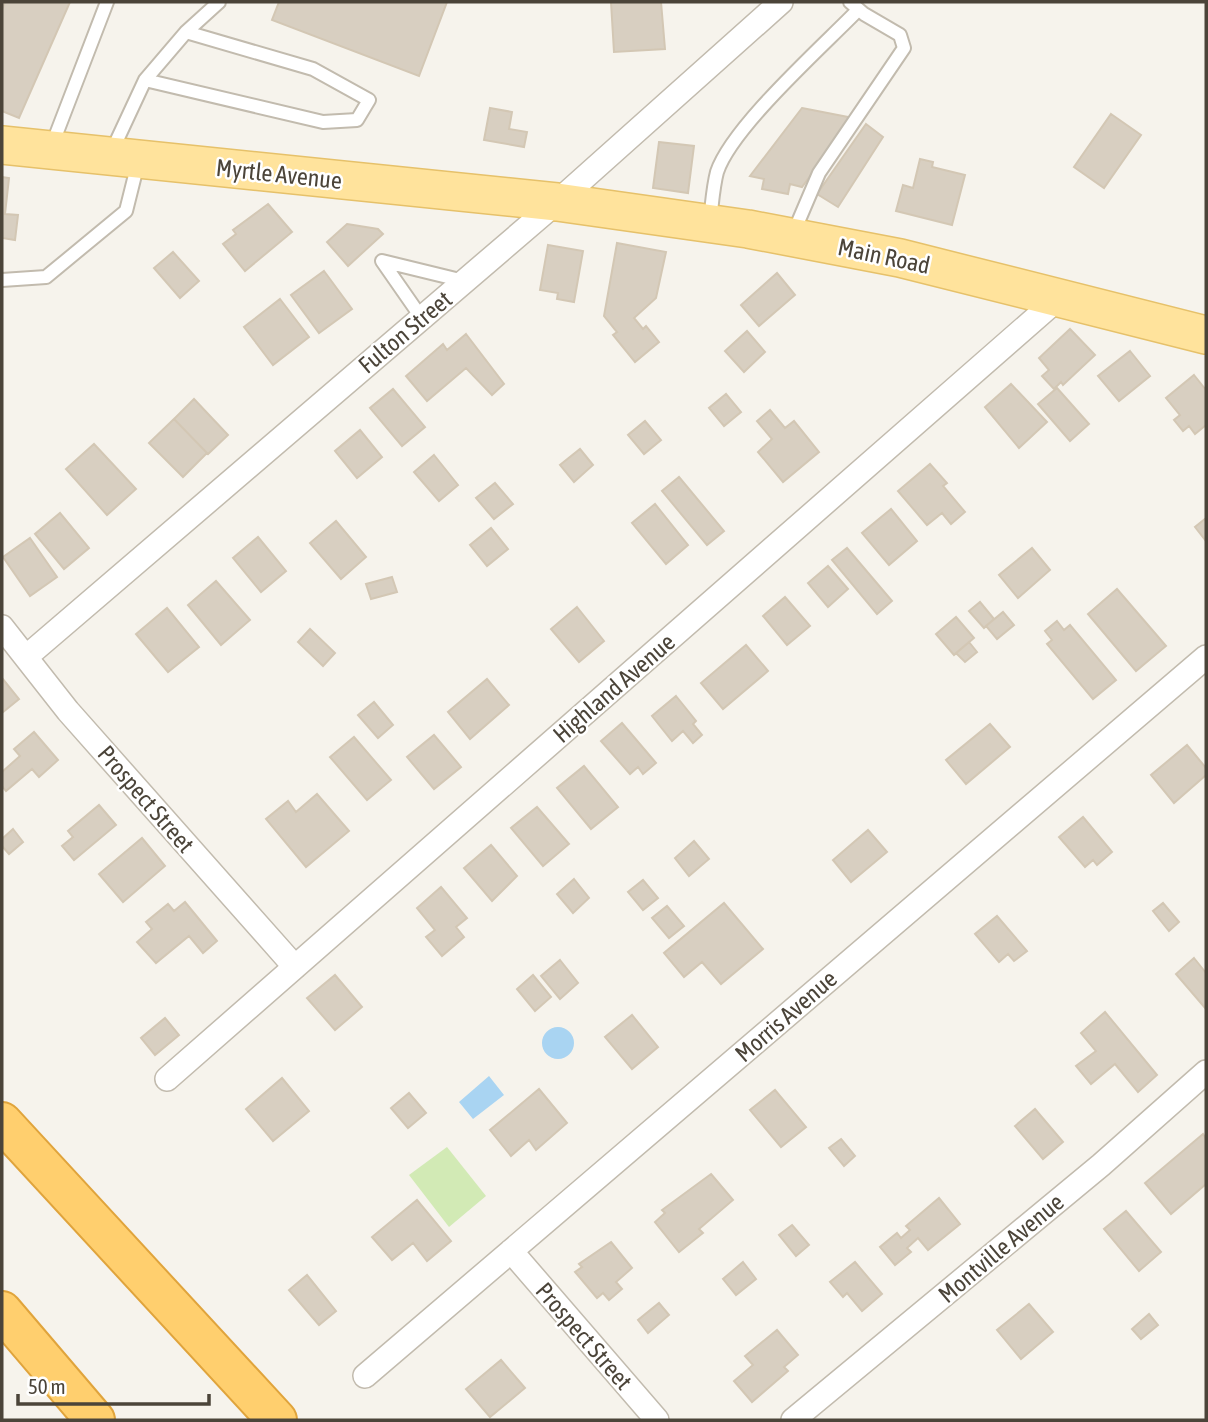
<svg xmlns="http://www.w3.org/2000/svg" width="1208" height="1422" viewBox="0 0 1208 1422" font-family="'Asap Condensed',sans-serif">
	<rect width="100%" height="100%" fill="#f6f3ec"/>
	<path fill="#d2eab5" d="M447 1147 486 1196 449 1227 409 1175Z"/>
	<path fill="#a9d4f2" d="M542 1043a16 16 0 1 1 32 0a16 16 0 1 1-32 0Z
		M489 1076 504 1095 473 1119 459 1102Z"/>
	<path fill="#d8cfc1" stroke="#d3c7b4" stroke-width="2" d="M5 2H70L19 118 2 111V10Z
		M279 2H447L419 76 272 20Z
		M611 2H661L665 49 614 52Z
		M490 108 512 112 509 129 527 132 524 147 484 140Z
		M802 108 853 118 802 187 790 184 788 194 762 189 764 179 750 176Z
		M1111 114 1141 135 1104 188 1074 167Z
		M866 124 883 137 838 207 817 194Z
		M659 142 694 146 688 193 653 188Z
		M920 159 933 162 932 167 965 175 952 225 896 211 903 185 913 188Z
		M2 177 9 178 5 214 18 215 15 240 2 238Z
		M268 204 292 232 245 271 223 244 236 234 233 230Z
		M347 224 378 229 383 234 348 266 327 242Z
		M617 243 666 252 656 298 634 318 643 329 646 326 659 342 635 362 613 335 617 332 604 316Z
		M548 245 583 251 574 302 557 299 558 293 540 290Z
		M173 252 199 281 180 298 154 268Z
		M324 271 352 309 319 333 291 295Z
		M777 273 795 295 759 326 741 305Z
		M280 299 309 337 273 365 244 327Z
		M1070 329 1095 355 1063 385 1061 382 1054 389 1042 376 1049 370 1039 358Z
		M747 331 765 352 744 372 725 351Z
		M466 334 504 384 492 395 466 368 427 401 406 376 443 344 447 350Z
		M1130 351 1150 376 1119 401 1098 376Z
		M1194 375 1206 390V425L1195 434 1189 426 1183 431 1174 420 1180 415 1166 398Z
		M1011 384 1047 422 1019 448 985 407Z
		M1057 388 1089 424 1070 441 1038 404Z
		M393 389 425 427 402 446 370 408Z
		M726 394 741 412 724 426 709 408Z
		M194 399 228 435 208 454 174 419Z
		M770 410 785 428 794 421 819 452 783 482 758 452 772 439 757 421Z
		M174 419 207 453 183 477 149 443Z
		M645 421 661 440 644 454 628 435Z
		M360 430 382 457 357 478 335 451Z
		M94 444 136 489 107 515 66 469Z
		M580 449 593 465 574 482 560 465Z
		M434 455 458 485 439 501 414 472Z
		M930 464 947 483 943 486 965 512 951 524 942 513 927 525 898 491Z
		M679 477 724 531 707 545 662 491Z
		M495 483 513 504 494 519 476 498Z
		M655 504 688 545 666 564 632 523Z
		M891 509 917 541 889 565 862 533Z
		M60 513 89 548 64 569 35 534Z
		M1206 518V541L1195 527Z
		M336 521 366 557 341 579 310 543Z
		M491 528 508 549 487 566 470 545Z
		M258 537 286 571 261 592 233 558Z
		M30 538 57 577 30 596 3 557Z
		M847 548 892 601 877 614 832 560Z
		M1032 548 1050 570 1018 598 999 575Z
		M828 566 848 589 828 607 808 583Z
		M392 577 397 592 371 599 366 584Z
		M216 581 250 620 221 645 188 605Z
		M1117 589 1166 646 1136 671 1088 614Z
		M785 597 810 626 787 645 763 616Z
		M980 602 994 619 984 628 969 611Z
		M577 607 604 641 579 662 551 629Z
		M167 608 199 647 168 672 136 634Z
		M1003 612 1014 625 997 639 986 626Z
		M956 617 974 638 954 655 936 634Z
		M1057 621 1064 630 1070 625 1116 680 1093 699 1047 644 1052 640 1045 631Z
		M310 629 335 653 323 666 298 642Z
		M969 642 977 652 965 662 956 653Z
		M746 645 768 671 723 709 701 683Z
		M2 678 19 699 2 713Z
		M487 679 509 705 470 739 448 712Z
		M676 696 696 721 693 724 702 735 693 743 683 731 672 741 652 716Z
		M374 702 393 725 378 738 358 715Z
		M622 723 656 763 643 774 638 767 630 774 601 741Z
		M990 724 1010 747 966 784 946 760Z
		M34 732 58 760 39 777 32 769 6 791 2 786V772L20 756 14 749Z
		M434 735 461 767 434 789 407 757Z
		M354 737 391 780 367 800 330 757Z
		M1187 745 1206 768V775L1174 803 1151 775Z
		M584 766 618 807 591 829 557 788Z
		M317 794 349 831 306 867 266 819 288 801 296 812Z
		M99 805 116 825 74 860 62 846 73 837 68 831Z
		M537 807 569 844 543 866 511 828Z
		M1083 817 1112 852 1097 865 1093 860 1085 867 1059 837Z
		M13 829 23 842 9 854 2 846V839Z
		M868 830 887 852 851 882 833 860Z
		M142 838 165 866 123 902 99 874Z
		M694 841 709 859 689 876 675 858Z
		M491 845 517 876 492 901 464 868Z
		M574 879 589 898 573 913 557 894Z
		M643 880 658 898 643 910 628 892Z
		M441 887 467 918 456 927 464 937 442 956 426 937 435 930 417 908Z
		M185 902 217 941 203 953 189 936 156 963 137 942 152 929 146 922 168 904 174 911Z
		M724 903 763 949 721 984 702 962 684 977 664 953Z
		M1163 903 1179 922 1169 931 1153 911Z
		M667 906 684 926 669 938 652 918Z
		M997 916 1027 951 1014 961 1008 954 999 962 975 934Z
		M1194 958 1206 973V1009L1176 974Z
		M560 960 578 983 560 999 541 976Z
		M335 975 362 1007 335 1030 307 998Z
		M533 975 551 997 535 1011 517 989Z
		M1105 1012 1157 1075 1138 1092 1115 1064 1091 1084 1076 1066 1096 1051 1081 1033Z
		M632 1015 658 1047 632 1069 605 1037Z
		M165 1018 179 1035 155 1055 141 1038Z
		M282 1078 309 1111 273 1141 246 1109Z
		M539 1089 567 1123 536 1150 529 1140 511 1156 490 1130Z
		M775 1090 806 1127 781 1147 750 1110Z
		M409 1093 426 1113 408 1128 391 1108Z
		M1035 1109 1063 1142 1043 1159 1015 1126Z
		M1203 1134 1206 1139V1184L1171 1214 1145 1183Z
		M841 1139 855 1156 844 1166 829 1148Z
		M711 1174 733 1200 699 1229 703 1233 679 1252 655 1222 665 1213 662 1210Z
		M939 1198 960 1224 928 1250 918 1238 907 1248 911 1252 895 1265 880 1247 897 1233 901 1238 910 1230 906 1226Z
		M417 1200 451 1241 427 1261 413 1243 392 1260 372 1237Z
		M1126 1211 1161 1252 1139 1271 1104 1229Z
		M792 1225 809 1245 796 1256 779 1235Z
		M611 1242 632 1268 616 1282 622 1289 609 1300 603 1293 597 1298 575 1272 582 1267 579 1264Z
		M743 1262 756 1279 736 1295 723 1279Z
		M855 1262 882 1294 862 1311 847 1293 843 1297 830 1282Z
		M307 1275 336 1311 319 1325 289 1290Z
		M659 1303 669 1315 648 1333 638 1320Z
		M1029 1304 1053 1332 1021 1359 997 1330Z
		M1149 1314 1158 1325 1141 1339 1132 1329Z
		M777 1330 798 1355 784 1367 788 1371 752 1402 734 1381 753 1365 745 1356Z
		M501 1360 525 1388 490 1417 466 1389Z"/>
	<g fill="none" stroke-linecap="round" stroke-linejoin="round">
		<g stroke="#c2bbae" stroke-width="16">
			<path id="service" d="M145 80 323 122 357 120 369 100 313 69 186 32
				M52 145 107 2
				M111 153 145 80 186 32 219 2
				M710 220C712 205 713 187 717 172 732 127 822 47 858 10
				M793 234 819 173 904 48 900 35 864 14 850 2
				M2 280 46 277 126 211 138 163
				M421 317 382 261 464 281"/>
		</g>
		<g stroke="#c2bbae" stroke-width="26">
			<path id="minor" d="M2 627 68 711 295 967
				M26 657 557 202 781 2
				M167 1079 1061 296
				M511 1251 657 1420
				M365 1376 1206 657
				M793 1420 1101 1165 1206 1072"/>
		</g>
		<g stroke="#e6c16a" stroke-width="40">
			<path id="primary" d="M2 145 557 202 748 229 900 258 1206 335"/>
		</g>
		<g stroke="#e0a43c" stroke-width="42">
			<path id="motorway" d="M2 1122 277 1420
				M2 1311 95 1420"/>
		</g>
		<use href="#service" stroke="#fff" stroke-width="12"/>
		<use href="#minor" stroke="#fff" stroke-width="23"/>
		<use href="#primary" stroke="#ffe39c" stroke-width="37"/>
		<use href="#motorway" stroke="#ffcf6e" stroke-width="38"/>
	</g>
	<g text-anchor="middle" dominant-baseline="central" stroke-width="5" stroke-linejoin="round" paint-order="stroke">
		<g font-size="24" fill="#4b4439" stroke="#fff">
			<text transform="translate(279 174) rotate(6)">Myrtle Avenue</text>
			<text transform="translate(884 256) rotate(12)">Main Road</text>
			<text transform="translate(405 332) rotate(-40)">Fulton Street</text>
			<text transform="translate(614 688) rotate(-41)">Highland Avenue</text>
			<text transform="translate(146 799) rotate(49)">Prospect Street</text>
			<text transform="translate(786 1016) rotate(-41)">Morris Avenue</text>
			<text transform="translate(1001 1248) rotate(-40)">Montville Avenue</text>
			<text transform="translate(584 1336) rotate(49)">Prospect Street</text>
		</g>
	</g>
	<rect width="1208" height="1422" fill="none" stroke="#4b4439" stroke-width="7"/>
	<path d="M18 1394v10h191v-10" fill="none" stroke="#4b4439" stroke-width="3.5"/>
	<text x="28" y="1394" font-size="21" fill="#4b4439" stroke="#ffffff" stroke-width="5" paint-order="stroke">50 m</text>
</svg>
